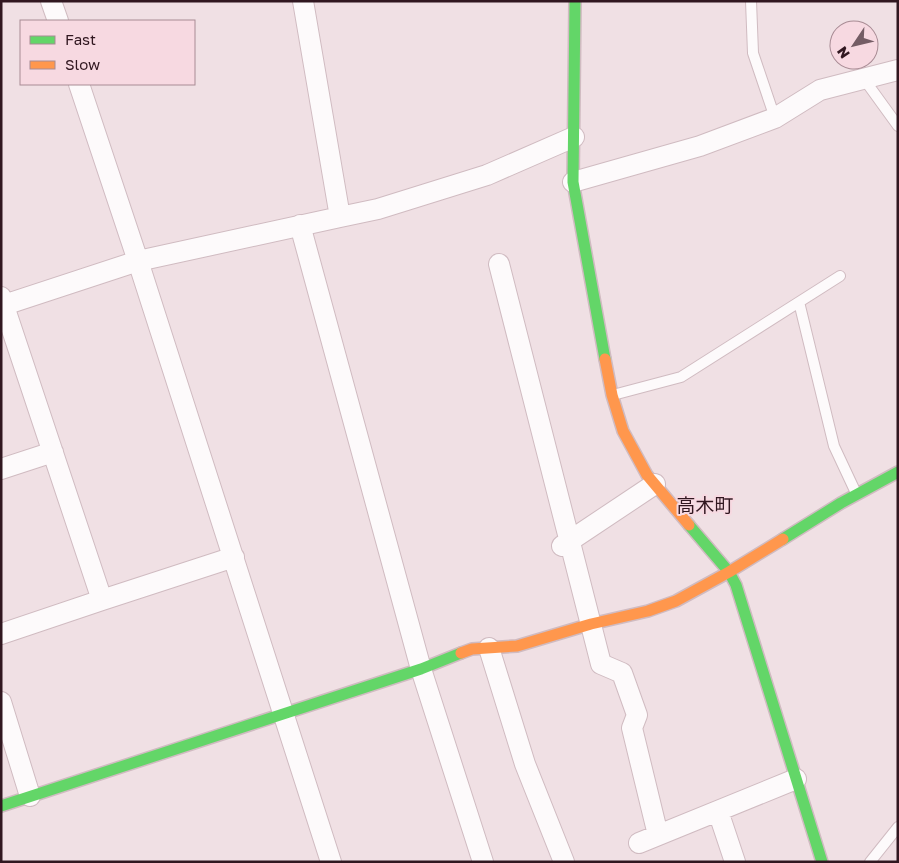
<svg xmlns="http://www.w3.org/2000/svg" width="899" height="863" viewBox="0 0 899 863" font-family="'Golos Text','Noto Sans JP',sans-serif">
	<rect width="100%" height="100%" fill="#f0e0e4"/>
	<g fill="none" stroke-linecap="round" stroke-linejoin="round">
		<g stroke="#d0bbc1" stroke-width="12">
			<path id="lane" d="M751 1 753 53 775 118
				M864 79 898 126
				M799 302 834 446 856 493
				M613 395 681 377 840 276
				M870 862 898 827"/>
		</g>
		<g stroke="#d0bbc1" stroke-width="22">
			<path id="street" d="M51 1 58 21
				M303 1 340 217
				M79 84 138 261 331 862
				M573 182 700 146 775 118 820 90 898 70
				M300 225 421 669 483 862
				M499 264 601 664 622 673 637 715 632 728 658 835
				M1 297 102 600
				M1 306 138 261 340 217 378 209 487 175 574 137
				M1 469 53 452
				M562 546 655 484
				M1 634 102 600 234 557
				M489 648 525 764 564 862
				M1 702 30 796
				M718 811 735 862
				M639 843 796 779"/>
		</g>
		<g stroke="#d0bbc1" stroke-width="14">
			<path id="fast" d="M575 1 573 182 605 359
				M689 525 729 572 736 585 822 862
				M783 539 841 503 898 472
				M1 806 421 669 461 653"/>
		</g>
		<g stroke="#d0bbc1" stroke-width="14">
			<path id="slow" d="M605 359 612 395 623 431 647 475 689 525
				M461 653 472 649 517 646 591 624 648 611 676 601 729 572 783 539"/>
		</g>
		<use href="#lane" stroke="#fdfafb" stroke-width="10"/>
		<use href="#street" stroke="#fdfafb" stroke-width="20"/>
		<use href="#fast" stroke="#63d668" stroke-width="11"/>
		<use href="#slow" stroke="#ff974d" stroke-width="11"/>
	</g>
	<g text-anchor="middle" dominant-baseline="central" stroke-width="4" stroke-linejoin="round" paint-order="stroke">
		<g font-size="19" fill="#311720" stroke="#f7d9e1">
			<text x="705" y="504">高木町</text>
		</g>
	</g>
	<rect width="899" height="863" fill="none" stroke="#311720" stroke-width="5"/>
	<rect x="20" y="20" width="175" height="65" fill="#f7d9e1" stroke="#a88b94"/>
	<rect x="30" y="36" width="25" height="8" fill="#63d668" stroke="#a88b94"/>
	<text x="65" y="45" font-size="15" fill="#311720">Fast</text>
	<rect x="30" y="61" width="25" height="8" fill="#ff974d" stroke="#a88b94"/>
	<text x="65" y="70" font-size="15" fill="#311720">Slow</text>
	<g transform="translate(854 45) rotate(235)"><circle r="24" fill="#f7d9e1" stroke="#a88b94"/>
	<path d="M0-4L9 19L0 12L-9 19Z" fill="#745d65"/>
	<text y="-8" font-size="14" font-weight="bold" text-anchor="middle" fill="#311720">N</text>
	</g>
</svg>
